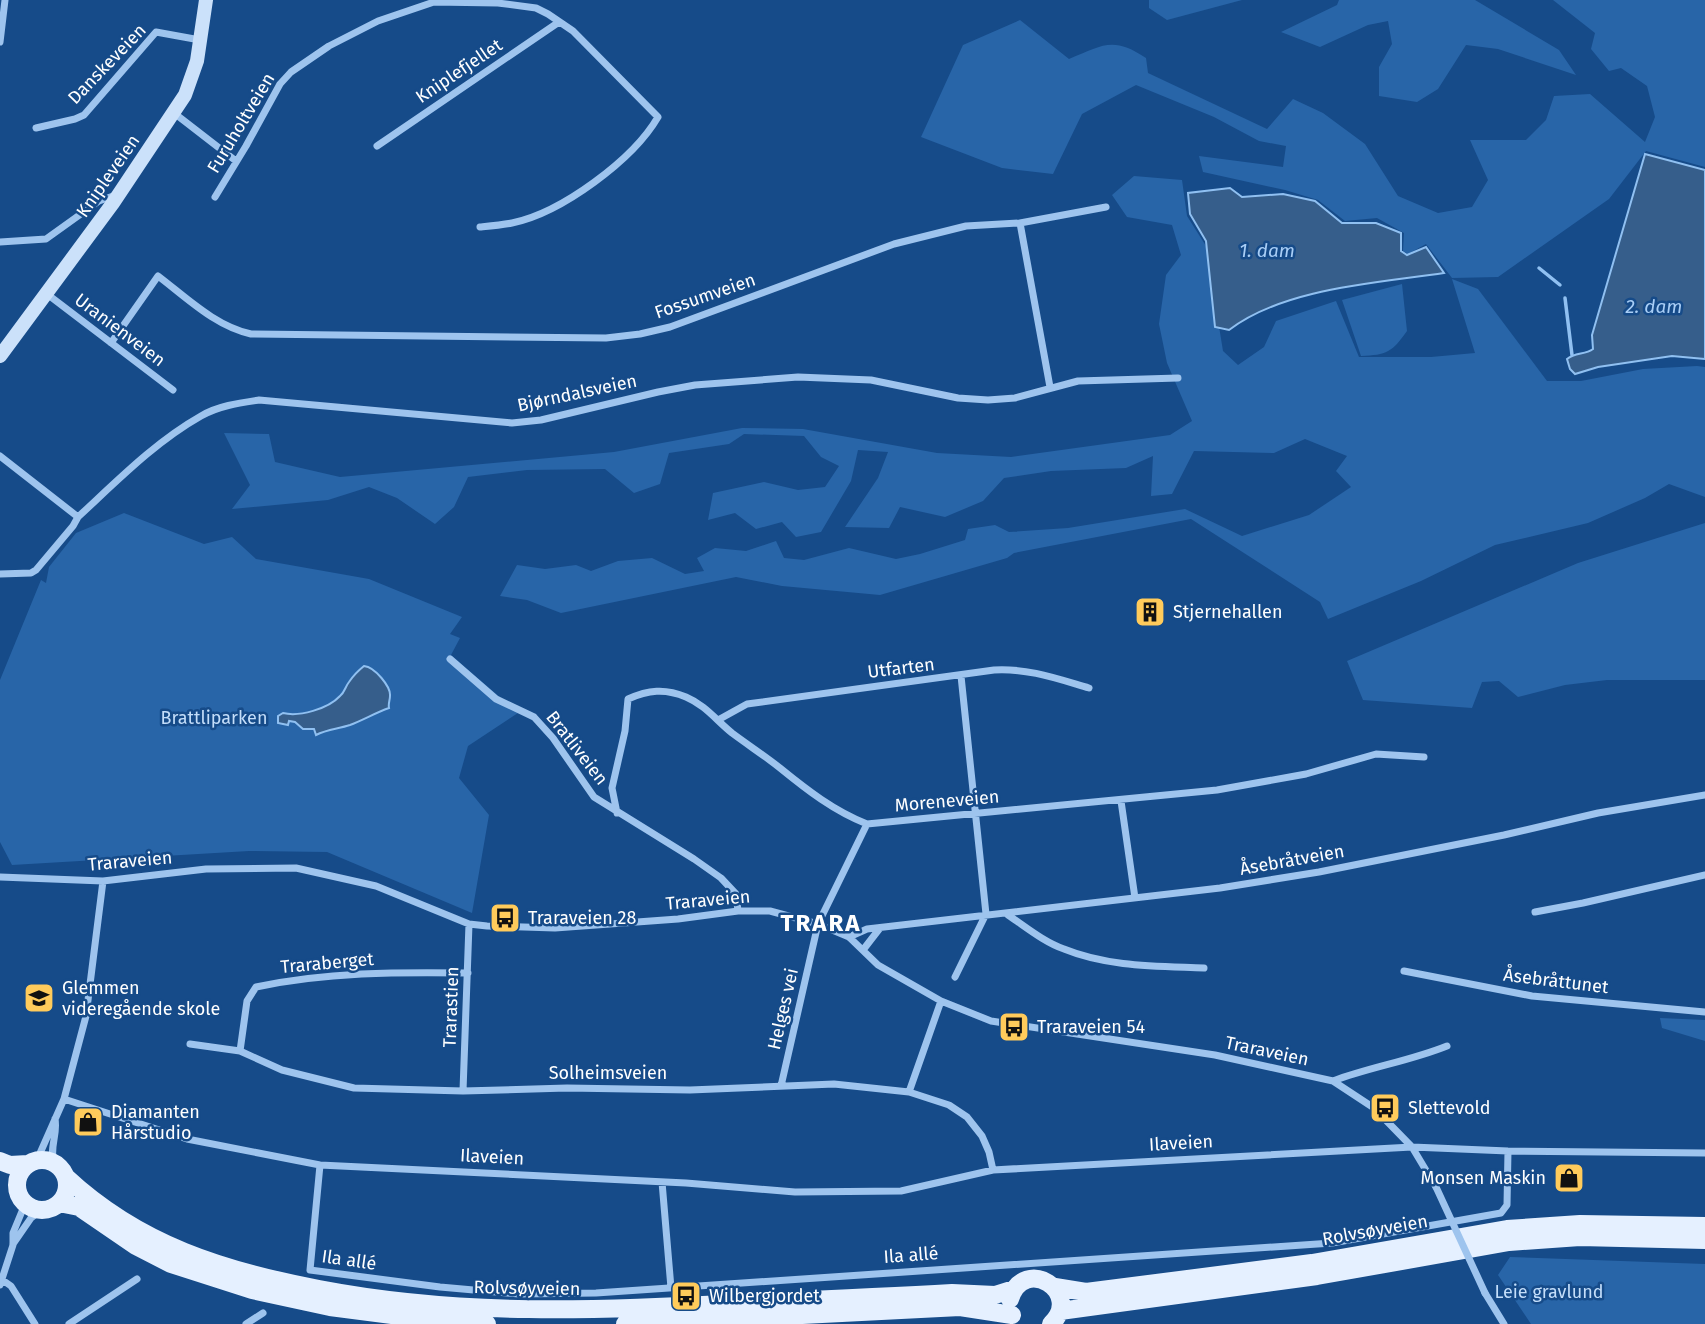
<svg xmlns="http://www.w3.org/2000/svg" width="1705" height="1324" viewBox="0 0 1705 1324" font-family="'Fira Sans',sans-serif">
	<rect width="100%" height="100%" fill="#164b89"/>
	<path fill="#2865a8" d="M1149 0H1242L1167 20 1149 8Z
		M1339 0H1475L1559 50 1576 75 1498 49 1466 45 1438 89 1417 102 1379 96V67L1392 44 1388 21 1368 25 1320 47 1281 32 1337 5Z
		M1553 0H1705V167L1646 151 1609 199 1498 277 1452 278 1426 244 1408 254 1403 251 1404 233 1377 218 1345 221 1318 200 1285 190 1203 172 1199 156 1283 167 1286 146 1259 141 1214 117 1136 85 1082 114 1053 174 1002 168 921 137 963 45 1020 20 1069 59C1103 45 1113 36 1146 58L1148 73 1267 129 1293 99 1323 113 1365 144 1398 196 1438 213 1472 207 1488 180 1470 140H1526L1546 120 1554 96 1590 94 1645 142 1655 117 1647 86 1621 68 1609 71 1591 49 1595 33Z
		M1134 176 1182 180 1187 216 1206 246 1223 351 1238 365 1264 347 1276 321 1336 301 1359 357H1431L1475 353 1452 279 1478 289 1547 381H1581L1643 369 1697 366 1705 367V497L1669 484 1645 498 1588 523 1495 545 1421 581 1328 619 1320 602 1191 519 1014 553 1007 558 880 595 782 586 736 577 561 613 527 600 500 596 517 565 545 569 576 565 591 571 618 561 652 558 685 574 704 571 697 558 715 548 746 551 776 541 784 558 804 560 849 548 896 559 920 554 965 540 968 529 995 525 1009 532 1068 528 1185 509 1242 536 1309 515 1351 487 1336 471 1347 456 1305 439 1274 453 1194 451 1172 494 1151 496 1153 456 1126 468 1051 471 1004 478 983 501 945 517 900 507 889 528 845 527 878 478 888 452 858 450 851 481 821 532 796 537 782 522 756 529 735 513 708 520 713 493 764 482 798 490 825 487 839 466 821 457 804 436 744 434 729 444 669 453 660 484 634 493 605 469 527 470 468 477 454 507 435 524 397 498 369 487 328 500 232 509 250 485 224 433 269 434 275 462 340 477 614 452 742 428 803 429 937 453 1011 457 1170 435 1192 421 1167 363 1159 324 1166 275 1181 255 1172 225 1127 217 1112 195Z
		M1402 284 1407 331C1392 352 1387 355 1361 356L1342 300Z
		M124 513 204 544 232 537 256 559 369 579 462 617 450 634 460 638 451 655 518 713 468 746 459 778 489 815 472 913 327 852 249 851 12 865 0 842V680L41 580 46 583 49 567 76 533Z
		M1705 523V680H1607L1565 685 1518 697 1499 681 1482 682 1472 708 1363 700 1347 661 1578 563Z
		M1660 1018 1705 1020V1041L1662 1028Z
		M1510 1257 1705 1264V1324H1531L1498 1275Z"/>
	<path fill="#365e8b" stroke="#90c0f1" stroke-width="2" d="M1645 154 1705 170V359L1672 356 1598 367 1575 374 1570 369 1567 359C1575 352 1585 355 1593 349L1592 335Z
		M1230 188 1242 197 1283 194 1315 201 1342 223H1376L1401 233V251L1407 255 1426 247 1444 273C1377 283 1284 288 1229 330L1215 327 1206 241 1190 214 1188 193Z
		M364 666C375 667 391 687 390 696 390 700 388 704 389 708 375 713 363 720 350 725 338 729 327 729 316 735L314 729H303L295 722 289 721 288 725 278 723V716L283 713C299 717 328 709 340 696 345 692 345 687 349 682 353 676 359 670 364 666Z"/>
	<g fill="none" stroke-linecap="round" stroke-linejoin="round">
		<path stroke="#90c0f1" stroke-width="3.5" d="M1539 268 1560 285
			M1565 298 1572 355"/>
		<path stroke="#9ec4ee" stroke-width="7" d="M0 42 5 0
			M174 113 236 161
			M36 128 75 119 84 115 156 32 200 40
			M377 146 559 22
			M215 197 246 146 280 84 291 72 329 46 378 21 434 2 498 3 536 8 548 14 573 31 658 117C633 160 561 213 512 223 501 225 490 226 480 227
			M1020 223 1106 207
			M0 242 46 239 99 201 116 195
			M47 294 173 390
			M111 343 158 276C187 298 215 326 251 334L606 338 640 334 670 327 894 244 966 226 1020 223 1050 387
			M0 456 78 517
			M0 574 31 573 36 570 73 526 78 517C117 481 155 442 201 416 218 406 239 403 259 400L512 423 541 420 658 392 695 385 798 377 871 380 958 398 988 400 1015 398 1078 381 1178 378
			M450 659 496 699 534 717 553 738 594 797 694 859 721 878 736 894 738 911
			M718 720 747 704 994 670C1028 668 1058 679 1089 688
			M1121 801 1135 898
			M617 813 612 788 625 731 628 699C648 690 665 688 686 697 705 705 716 720 732 733 748 745 765 756 780 768 807 790 834 811 867 824L1217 790 1306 774 1376 754 1424 757
			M0 877 103 881 206 869 296 868 376 886 469 924 487 926 555 928 678 919 738 911H770L818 924 849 937 878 965 941 1001 991 1021 1215 1055 1333 1081 1374 1108 1412 1147 1436 1187
			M1535 912 1583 903 1705 875
			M1008 915C1026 927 1044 942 1064 949 1108 967 1157 966 1204 968
			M849 937 867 929 1220 888 1319 872 1504 835 1598 813 1705 795
			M863 950 880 928
			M1404 971 1532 996 1705 1012
			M955 977 986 914 961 676
			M190 1044 240 1051 282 1070 354 1088 463 1091 567 1088 690 1090 834 1084 909 1092 949 1105 967 1117 982 1136 989 1152 993 1170
			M240 1051 247 1001 256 987C326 972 397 972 468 973
			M1333 1081C1370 1067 1410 1061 1447 1046
			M781 1086 818 924 867 824
			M463 1091 469 924
			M909 1092 941 1001
			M64 1099 187 1139 320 1165 686 1183 795 1192 901 1191 993 1170 1412 1147 1508 1151 1705 1153
			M37 1160 64 1099 86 1016 103 881
			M54 1163C49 1147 58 1135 55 1119
			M320 1165 310 1270 440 1287 519 1294 596 1293 1332 1243 1501 1213 1507 1205 1508 1151
			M662 1182 671 1288
			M13 1244 31 1218 41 1210
			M1 1279 11 1286 35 1324
			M0 1285 13 1245V1233L25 1204
			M1485 1293 1504 1324
			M69 1324 137 1279
			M246 1324 263 1313"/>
		<path stroke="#cbe1fa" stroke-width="14" d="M0 356 113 203 185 95 197 61 206 0"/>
		<path stroke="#e5f0ff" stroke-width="18" d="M17 1185a25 25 0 1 1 50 0a25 25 0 1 1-50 0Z
			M0 1161 10 1165 28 1164
			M66 1177C139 1245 224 1271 319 1289 460 1316 598 1311 741 1303 811 1300 882 1297 952 1293L995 1295 1014 1289
			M59 1203 79 1207 136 1246 171 1264 252 1290 330 1307 422 1319 487 1324
			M1055 1287 1086 1292 1312 1263 1507 1229 1580 1224 1705 1226
			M1010 1299C1024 1254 1084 1293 1051 1324
			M1060 1311 1317 1276 1509 1242 1580 1237 1705 1240
			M625 1324 960 1307 1012 1315"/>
		<path stroke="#9ec4ee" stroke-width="7" d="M1436 1187 1485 1293"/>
	</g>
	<defs>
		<g id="building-square" transform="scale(1.575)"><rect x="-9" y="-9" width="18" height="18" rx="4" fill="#ffcb5b" stroke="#164b89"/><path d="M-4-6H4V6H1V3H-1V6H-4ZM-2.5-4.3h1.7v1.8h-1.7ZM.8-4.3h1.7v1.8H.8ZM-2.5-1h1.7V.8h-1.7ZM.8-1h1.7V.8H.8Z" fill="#111"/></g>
		<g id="bus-square" transform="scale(1.575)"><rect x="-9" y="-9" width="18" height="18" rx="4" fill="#ffcb5b" stroke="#164b89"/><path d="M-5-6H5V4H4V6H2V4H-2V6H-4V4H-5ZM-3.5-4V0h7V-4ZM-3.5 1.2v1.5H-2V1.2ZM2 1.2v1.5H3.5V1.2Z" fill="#111"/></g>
		<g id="school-square" transform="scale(1.575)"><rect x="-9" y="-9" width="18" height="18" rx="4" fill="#ffcb5b" stroke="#164b89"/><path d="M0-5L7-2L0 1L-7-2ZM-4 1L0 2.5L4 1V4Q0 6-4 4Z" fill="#111"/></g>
		<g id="shop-square" transform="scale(1.575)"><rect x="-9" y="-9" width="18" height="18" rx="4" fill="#ffcb5b" stroke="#164b89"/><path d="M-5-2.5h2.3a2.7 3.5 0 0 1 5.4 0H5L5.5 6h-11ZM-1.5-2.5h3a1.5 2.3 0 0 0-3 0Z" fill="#111"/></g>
	</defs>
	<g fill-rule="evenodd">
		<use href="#building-square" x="1150" y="612"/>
		<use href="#bus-square" x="505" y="918"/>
		<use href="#school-square" x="39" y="998"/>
		<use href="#bus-square" x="1014" y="1027"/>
		<use href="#bus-square" x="1385" y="1108"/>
		<use href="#shop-square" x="88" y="1122"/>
		<use href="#shop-square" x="1569" y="1178"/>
		<use href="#bus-square" x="686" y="1296"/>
	</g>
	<g text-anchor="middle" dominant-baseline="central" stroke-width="5" stroke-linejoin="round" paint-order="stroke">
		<g font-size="18" fill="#fff" stroke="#164b89">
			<text transform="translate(107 64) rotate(-46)">Danskeveien</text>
			<text transform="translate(459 71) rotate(-34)">Kniplefjellet</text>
			<text transform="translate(241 123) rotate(-59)">Furuholtveien</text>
			<text transform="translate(108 176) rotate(-55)">Knipleveien</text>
			<text transform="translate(705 296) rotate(-19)">Fossumveien</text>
			<text transform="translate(120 330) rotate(37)">Uranienveien</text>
			<text transform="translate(577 393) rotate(-12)">Bjørndalsveien</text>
			<text transform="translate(901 668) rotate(-7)">Utfarten</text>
			<text transform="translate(577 748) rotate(52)">Bratliveien</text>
			<text transform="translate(947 801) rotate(-5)">Moreneveien</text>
			<text transform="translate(1292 860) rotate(-10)">Åsebråtveien</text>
			<text transform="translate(130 861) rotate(-5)">Traraveien</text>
			<text transform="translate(708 900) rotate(-5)">Traraveien</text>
			<text transform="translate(327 963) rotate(-5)">Traraberget</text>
			<text transform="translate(1556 981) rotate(7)">Åsebråttunet</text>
			<text transform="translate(451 1007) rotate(-88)">Trarastien</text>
			<text transform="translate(783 1009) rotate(-77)">Helges vei</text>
			<text transform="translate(1267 1051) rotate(12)">Traraveien</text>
			<text x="608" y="1073">Solheimsveien</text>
			<text transform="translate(1181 1143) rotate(-3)">Ilaveien</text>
			<text transform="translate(492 1157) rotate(3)">Ilaveien</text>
			<text transform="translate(1375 1230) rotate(-10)">Rolvsøyveien</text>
			<text transform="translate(911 1255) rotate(-4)">Ila allé</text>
			<text transform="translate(349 1260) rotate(8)">Ila allé</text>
			<text transform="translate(527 1288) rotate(1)">Rolvsøyveien</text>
		</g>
		<g font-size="18" fill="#fff" stroke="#164b89" text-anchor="start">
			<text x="1173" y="612">Stjernehallen</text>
			<text x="528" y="918">Traraveien 28</text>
			<text x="62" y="988">Glemmen<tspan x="62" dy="21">videregående skole</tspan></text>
			<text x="1037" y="1027">Traraveien 54</text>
			<text x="1408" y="1108">Slettevold</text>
			<text x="111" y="1112">Diamanten<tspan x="111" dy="21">Hårstudio</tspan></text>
			<text x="1546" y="1178" text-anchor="end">Monsen Maskin</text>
			<text x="709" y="1296">Wilbergjordet</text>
		</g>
		<g font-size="18" fill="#c4defa" stroke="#164b89">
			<text x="214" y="718">Brattliparken</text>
			<text x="1549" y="1292">Leie gravlund</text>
		</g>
		<g font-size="19" font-style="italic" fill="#a9cef6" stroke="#164b89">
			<text x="1267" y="250">1. dam</text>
			<text x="1654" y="306">2. dam</text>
		</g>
		<g font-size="24" font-weight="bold" letter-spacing="2" fill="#fff" stroke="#164b89">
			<text x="821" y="923">TRARA</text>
		</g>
	</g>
</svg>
